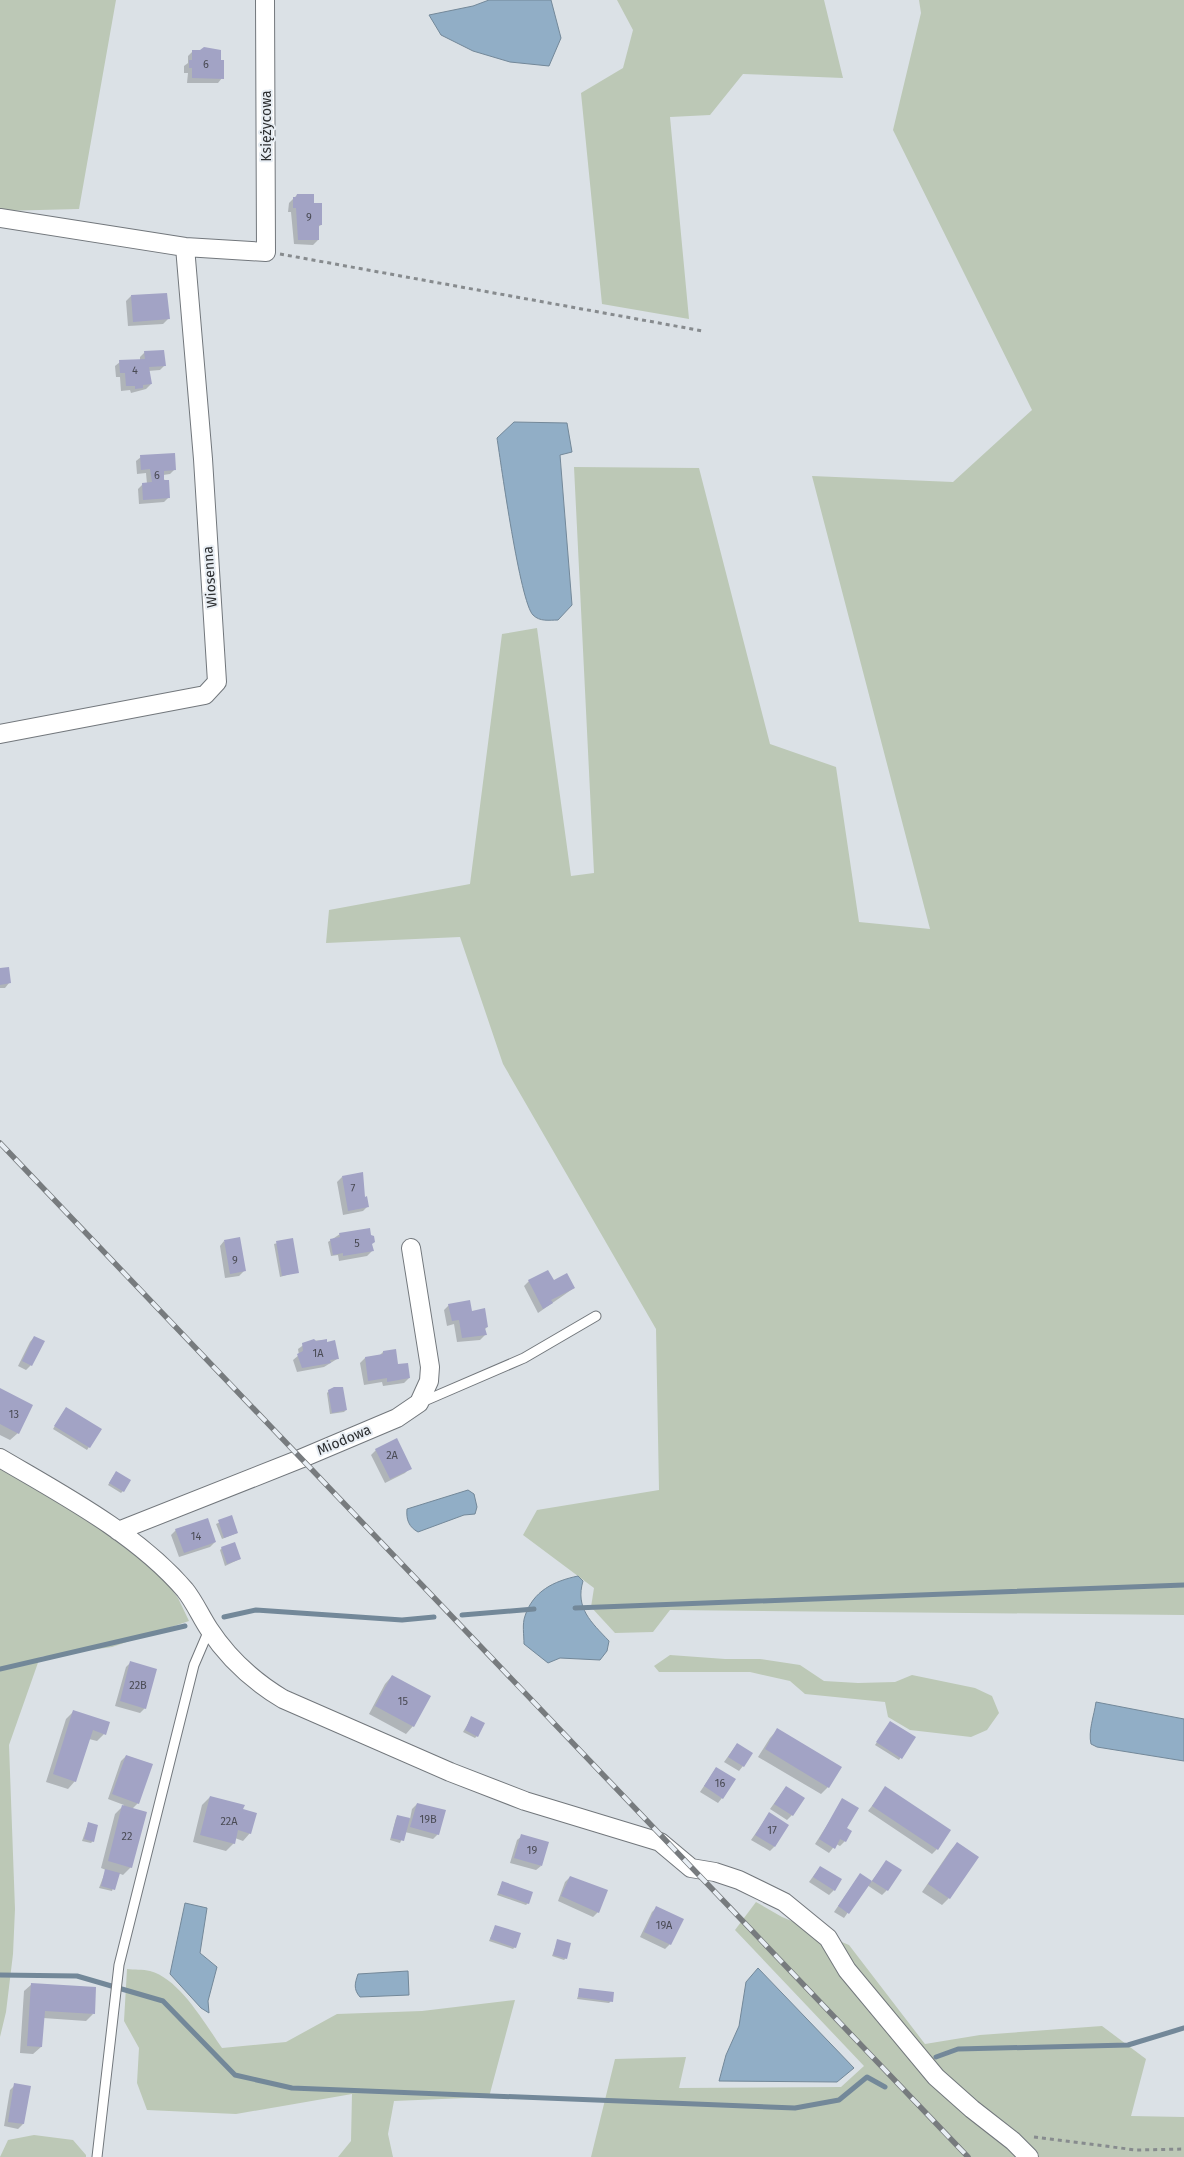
<svg xmlns="http://www.w3.org/2000/svg" width="1184" height="2157" viewBox="0 0 1184 2157" font-family="'Fira Sans',sans-serif">
	<rect width="100%" height="100%" fill="#dbe1e6"/>
	<path fill="#bcc8b6" d="M0 0H116L79 209 0 211Z
		M617 0H824L843 78 743 74 710 115 670 117 689 319 602 304 581 93 623 68 633 30Z
		M919 0H1184V1615L670 1610 653 1632 615 1633 591 1607 594 1588 523 1535 537 1510 659 1490 656 1329 503 1064 460 937 326 943 329 910 470 884 502 634 537 628 571 876 594 873 574 467 699 468 770 744 836 767 859 922 930 929 812 476 953 482 1032 410 893 130 921 13Z
		M0 1466 60 1501 113 1537 160 1574 178 1598 189 1621 112 1647 40 1657 9 1745 15 1909 13 1954 6 2012 0 2037Z
		M670 1655 725 1659H760L800 1665 824 1681 858 1683 895 1682 912 1675 975 1688 992 1696 999 1713 987 1730 971 1737 910 1730 888 1717 885 1702 805 1694 790 1681 750 1672H659L654 1666Z
		M756 1902 782 1917 849 1945 925 2044 980 2035 1102 2026 1146 2059 1131 2116 1184 2117V2157H591L615 2059 686 2057 679 2088 841 2087 864 2066 735 1930Z
		M127 1969C134 1970 143 1969 150 1971 180 1979 205 2024 222 2048L286 2042 337 2014 422 2011 515 2000 489 2097 394 2101 388 2134 393 2157H338L351 2141 352 2094 236 2114 147 2110 137 2083 139 2048 124 2021Z
		M34 2135 73 2140 86 2155V2157H0L8 2140Z"/>
	<path fill="#91aec6" stroke="#738899" d="M489 0H551L561 38 549 66 510 62 473 51 441 35 429 15 473 6Z
		M514 422 567 423 572 452 560 455 572 605 558 620C549 620 540 622 533 615 520 602 501 464 497 438Z
		M468 1490 474 1494 477 1507 475 1514 464 1515 418 1532C409 1527 406 1520 407 1509Z
		M578 1576 583 1581C575 1608 591 1622 609 1641L607 1651 600 1660 560 1658 548 1663 524 1644C524 1635 522 1624 525 1616 533 1591 554 1581 578 1576Z
		M1096 1702 1184 1719V1761L1097 1747 1091 1744C1088 1731 1094 1716 1096 1702Z
		M185 1903 207 1908 200 1953 217 1967 208 2001 209 2013 201 2008 170 1974Z
		M758 1968 854 2068 837 2082 719 2081 726 2055 739 2026 746 1982Z
		M408 1971 409 1995 360 1997C353 1989 355 1983 358 1974Z"/>
	<path fill="#0003" d="M193 51 222 78 218 83H187L188 73H184V66L188 63V56Z
		M297 195 313 204 321 225 318 227V240L313 245 294 244 291 212H288L289 203Z
		M131 296 168 319 163 324 128 326 126 301Z
		M145 352 164 366 160 370 148 371 151 384 146 389 131 393 130 390 121 391 120 377H116L115 366 120 362 140 360V357Z
		M141 457 175 469 170 474 163 475 169 497 164 502 139 504 138 489 143 484H147L146 473 137 474 136 461Z
		M0 970 9 983 5 988H0Z
		M342 1177 362 1188 367 1207 363 1211 343 1215 337 1182Z
		M340 1234 371 1244 372 1251 367 1256 339 1261 338 1255 331 1256 328 1242Z
		M292 1239 297 1272 280 1277 274 1244Z
		M224 1241 244 1271 239 1276 225 1278 220 1246Z
		M529 1281 553 1282 574 1288 538 1313 524 1286Z
		M449 1305 487 1327 484 1330 485 1335 480 1340 457 1342 454 1324 447 1326 444 1310Z
		M34 1337 31 1365 26 1370 18 1366 30 1342Z
		M326 1340 337 1359 324 1367 297 1372 293 1360 299 1355 298 1349 309 1341Z
		M383 1352 409 1378 404 1383 383 1386 382 1382 364 1385 360 1363 365 1358 379 1356Z
		M0 1390 18 1433 10 1440 0 1435Z
		M329 1391 346 1410 344 1412 330 1414 327 1393Z
		M64 1411 100 1430 87 1450 53 1429Z
		M376 1450 410 1468 405 1473 385 1483 371 1455Z
		M114 1475 123 1491 121 1493 108 1485Z
		M231 1517 237 1533 222 1539 216 1524Z
		M176 1530 215 1542 210 1547 179 1557 171 1535Z
		M222 1548 240 1559 225 1566 220 1550Z
		M131 1662 145 1708 140 1713 115 1706 126 1667Z
		M392 1676 413 1726 406 1734 369 1714 385 1684Z
		M74 1711 104 1734 97 1741 89 1739 75 1781 68 1789 46 1782 66 1719Z
		M470 1720 477 1736 475 1738 463 1732Z
		M889 1724 914 1738 899 1760 875 1745Z
		M777 1730 828 1787 821 1794 758 1757 770 1738Z
		M737 1744 743 1766 739 1771 724 1762Z
		M126 1756 138 1803 132 1809 131 1867 123 1875 118 1873 112 1891 99 1888 106 1870 101 1868 115 1814 124 1805 108 1799 121 1761Z
		M716 1768 722 1798 718 1803 700 1792Z
		M786 1787 792 1815 787 1820 770 1809Z
		M886 1788 937 1849 932 1854 868 1811Z
		M210 1797 242 1810 250 1833 243 1841 235 1838 234 1843 226 1851 193 1842 202 1805Z
		M843 1800 845 1841 840 1846 836 1844 829 1853 815 1844Z
		M417 1804 438 1834 433 1839 405 1832 400 1843 390 1840 396 1818 398 1816 410 1819 412 1809Z
		M769 1814 774 1847 770 1851 751 1840Z
		M88 1824 93 1841 91 1843 82 1841Z
		M522 1836 541 1866 536 1870 510 1863 517 1840Z
		M957 1843 949 1898 942 1905 922 1892 950 1851Z
		M886 1862 887 1890 882 1895 867 1885 844 1918 834 1912 856 1880 871 1882Z
		M820 1867 834 1890 829 1895 809 1882Z
		M570 1877 598 1912 593 1917 558 1901 565 1882Z
		M502 1883 528 1903 526 1905 497 1895Z
		M657 1907 670 1944 665 1949 640 1937 652 1912Z
		M495 1927 515 1947 513 1949 489 1941Z
		M558 1940 566 1958 564 1960 552 1956Z
		M32 1984 93 2014 86 2021 43 2018 41 2047 33 2054 20 2053 24 1991Z
		M580 1989 611 2001 609 2003 577 1999Z
		M15 2085 29 2087 23 2124 18 2129 4 2126 10 2090Z"/>
	<g fill="none" stroke-linecap="round" stroke-linejoin="round">
		<path stroke="#738899" stroke-width="5" d="M575 1608 1184 1585
			M462 1615 534 1609
			M224 1617 256 1610 402 1620 434 1617
			M0 1669 185 1626
			M0 1975 77 1976 163 2001 235 2075 292 2088 795 2108 839 2100 867 2077 885 2087
			M936 2057 958 2049 1128 2045 1184 2028"/>
	</g>
	<path fill="#a2a3c5" d="M204 47 221 50V60H224V79L192 78V68H189V60H192V50H200Z
		M297 194H314V203H322V225H319V240H298L296 208H293V197H296Z
		M167 293 170 319 133 322 131 295Z
		M164 350 166 366 149 367 152 384 143 385V388L135 389V386H126L125 373H120L119 360 145 359 144 351Z
		M175 453 176 470 164 471V480H169L170 498 143 500 142 483 152 482 150 469 141 470 140 455Z
		M9 967 11 983 0 985V968Z
		M363 1172 365 1197 367 1196 369 1207 348 1211 342 1176Z
		M370 1228 371 1235 374 1236 375 1242 372 1244 374 1251 343 1256V1253L333 1255 330 1239 340 1237 339 1233Z
		M240 1237 246 1271 230 1274 224 1240Z
		M293 1238 299 1273 282 1276 276 1241Z
		M548 1270 554 1280 567 1273 575 1288 551 1300 553 1303 543 1309 528 1280Z
		M470 1300 472 1311 485 1308 488 1327 485 1328 487 1335 462 1338 459 1320 452 1321 448 1304Z
		M34 1336 45 1341 32 1366 22 1361Z
		M314 1339 316 1341 327 1339V1342L335 1340 339 1359 330 1360 331 1363 302 1368 297 1354 303 1351 302 1343Z
		M396 1349 398 1364 408 1363 410 1378 387 1382V1378L368 1381 365 1357 383 1354V1351Z
		M334 1387H343L347 1410 332 1413 328 1390Z
		M0 1388 33 1405 19 1434 0 1424Z
		M66 1407 102 1429 90 1448 54 1426Z
		M397 1438 412 1469 390 1479 375 1449Z
		M116 1471 131 1480 124 1492 109 1483Z
		M232 1515 238 1533 224 1538 218 1520Z
		M208 1518 216 1542 184 1553 175 1529Z
		M235 1542 241 1559 227 1564 221 1547Z
		M130 1661 157 1669 146 1709 120 1701Z
		M392 1675 431 1696 414 1727 375 1706Z
		M73 1710 110 1722 106 1735 93 1730 76 1782 53 1774Z
		M471 1716 485 1723 478 1737 465 1730Z
		M890 1721 916 1737 902 1759 876 1742Z
		M777 1728 842 1767 829 1788 765 1749Z
		M737 1743 753 1753 744 1767 728 1757Z
		M126 1755 153 1764 139 1804 112 1794Z
		M716 1767 736 1779 723 1799 704 1786Z
		M786 1786 805 1798 793 1816 774 1804Z
		M885 1786 951 1830 938 1850 872 1806Z
		M210 1796 245 1805 243 1809 257 1813 251 1834 238 1830 235 1844 200 1835Z
		M842 1798 859 1808 847 1828 852 1831 846 1842 840 1839 835 1849 819 1839Z
		M417 1803 446 1810 439 1835 410 1827Z
		M122 1805 147 1812 132 1868 108 1861Z
		M769 1812 789 1825 775 1847 755 1835Z
		M397 1815 410 1818 404 1841 391 1838Z
		M88 1822 98 1825 94 1842 84 1839Z
		M521 1834 549 1842 542 1866 514 1858Z
		M957 1842 979 1857 950 1899 928 1884Z
		M886 1860 902 1870 888 1891 872 1881Z
		M820 1866 842 1879 835 1891 813 1877Z
		M105 1869 120 1873 115 1890 101 1886Z
		M860 1873 872 1881 849 1914 838 1906Z
		M570 1876 608 1890 599 1913 561 1896Z
		M502 1881 533 1892 529 1904 498 1893Z
		M656 1906 684 1919 671 1945 644 1932Z
		M495 1925 521 1933 516 1948 490 1939Z
		M557 1939 571 1943 567 1959 553 1955Z
		M31 1983 96 1987 95 2014 45 2011 42 2047 27 2046Z
		M579 1988 614 1992 613 2002 578 1997Z
		M14 2083 31 2086 24 2124 8 2122Z"/>
	<g fill="none" stroke-linecap="round" stroke-linejoin="round">
		<g stroke="#72777c" stroke-width="11">
			<path id="service" d="M422 1402 524 1358 596 1316
				M97 2157 119 1965 194 1665 209 1630"/>
		</g>
		<g stroke="#72777c" stroke-width="20">
			<path id="minor" d="M0 218 185 247 266 252 265 0
				M0 734 205 695 217 682 203 459 185 247
				M0 1458C63 1495 137 1534 185 1590 194 1601 201 1617 209 1629 228 1658 253 1681 283 1699L450 1772 525 1801 660 1842 691 1868 715 1872 739 1880 784 1902 828 1938 847 1970 936 2077 972 2109 1013 2141 1029 2157
				M118 1531 300 1459 397 1418 419 1403 429 1381 430 1367 411 1248"/>
		</g>
		<path stroke="#878b8e" stroke-width="3" stroke-dasharray="4 4" stroke-linecap="butt" d="M280 254 703 331
			M1034 2137 1136 2150 1184 2149"/>
		<use href="#service" stroke="#fff" stroke-width="9"/>
		<use href="#minor" stroke="#fff" stroke-width="18"/>
		<g stroke="#777b7e" stroke-width="5.5">
			<path id="rail" d="M0 1143 968 2157"/>
		</g>
		<use href="#rail" stroke="#e8eef4" stroke-width="4" stroke-dasharray="11" stroke-linecap="butt"/>
	</g>
	<g text-anchor="middle" dominant-baseline="central" stroke-width="4" stroke-linejoin="round" paint-order="stroke">
		<g font-size="11" fill="#4a4b55">
			<text x="206" y="64">6</text>
			<text x="309" y="217">9</text>
			<text x="135" y="370">4</text>
			<text x="157" y="475">6</text>
			<text x="353" y="1188">7</text>
			<text x="357" y="1243">5</text>
			<text x="235" y="1260">9</text>
			<text x="318" y="1353">1A</text>
			<text x="14" y="1414">13</text>
			<text x="392" y="1455">2A</text>
			<text x="196" y="1536">14</text>
			<text x="138" y="1685">22B</text>
			<text x="403" y="1701">15</text>
			<text x="720" y="1783">16</text>
			<text x="428" y="1819">19B</text>
			<text x="229" y="1821">22A</text>
			<text x="772" y="1830">17</text>
			<text x="127" y="1836">22</text>
			<text x="532" y="1850">19</text>
			<text x="664" y="1925">19A</text>
		</g>
		<g font-size="14" fill="#2c2e30" stroke="#e8eef4">
			<text transform="translate(266 126) rotate(-90)">Księżycowa</text>
			<text transform="translate(210 577) rotate(-94)">Wiosenna</text>
			<text transform="translate(344 1440) rotate(-23)">Miodowa</text>
		</g>
	</g>
</svg>
